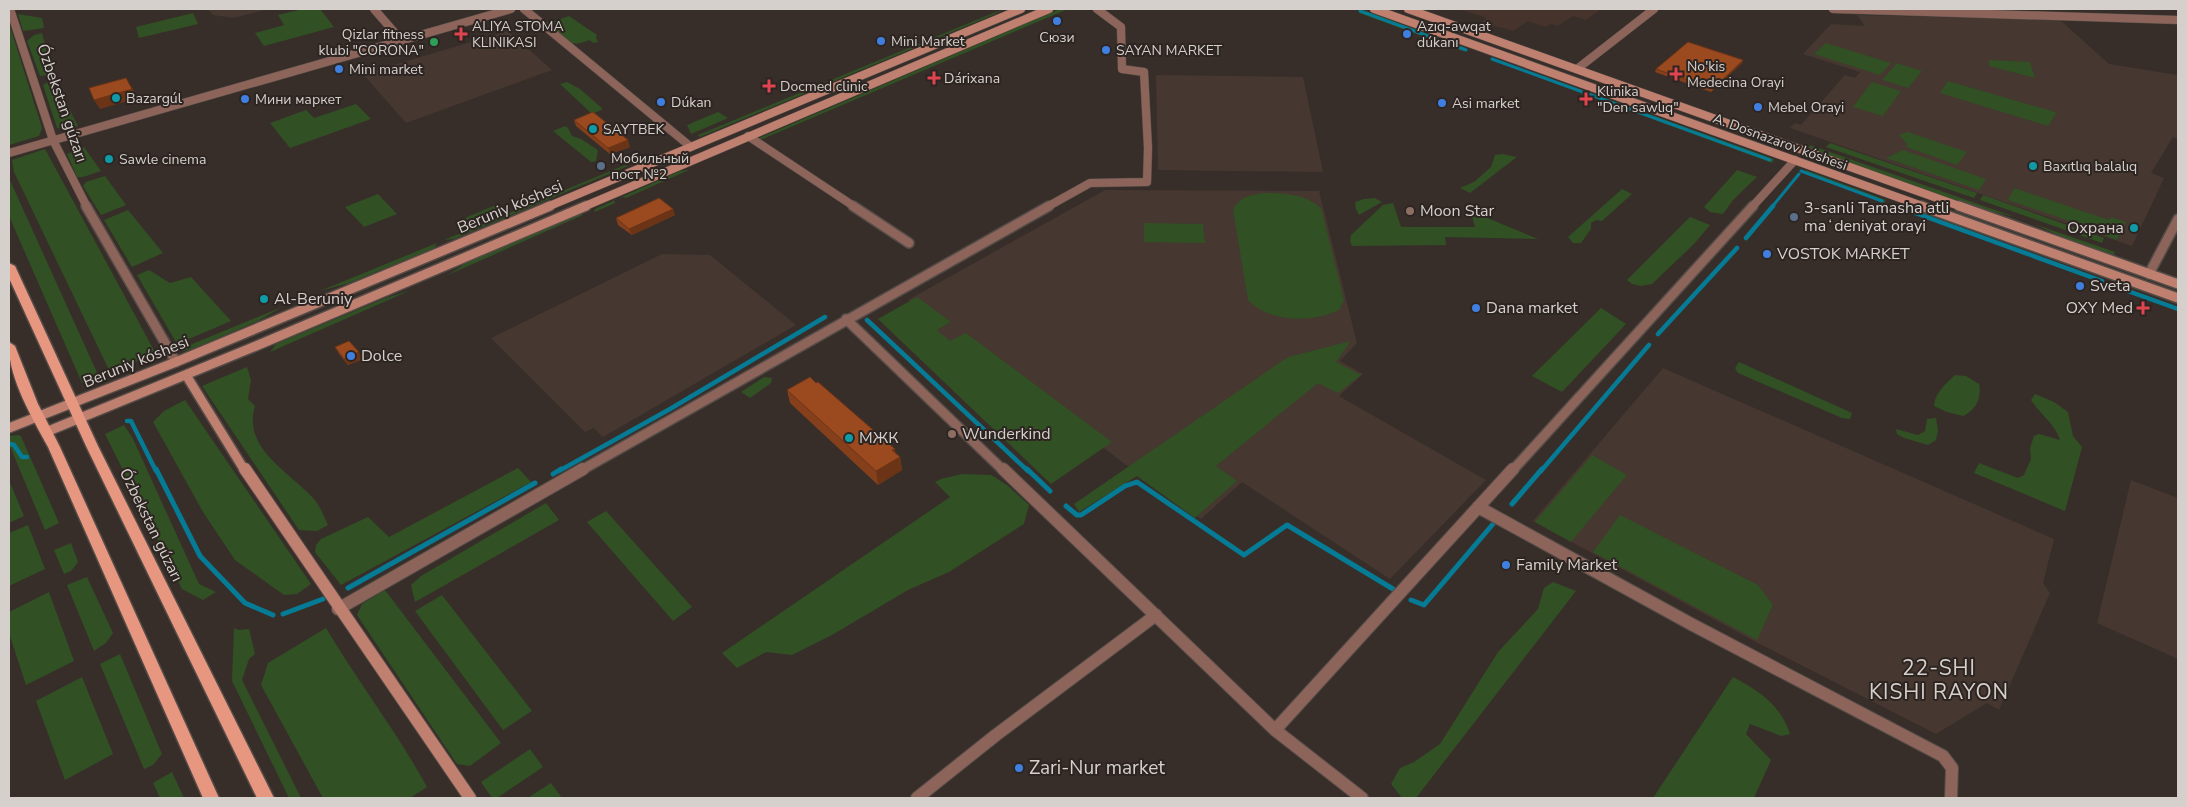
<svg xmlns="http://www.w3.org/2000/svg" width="2187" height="807" viewBox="0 0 2187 807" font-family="'Nunito Sans',sans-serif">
	<rect width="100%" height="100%" fill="#372e2a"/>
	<path fill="#46332c" d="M1465 9H1601L1586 20 1573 16 1558 26 1551 24 1546 27 1528 21 1513 31 1495 26 1491 28 1479 24 1487 18 1463 10Z"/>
	<path fill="#463730" d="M208 9H269L233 18 213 15Z
		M1857 15 2060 20 2109 64 2178 75V139L2173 137 2151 173 2164 178 2132 246 1790 128 1795 123 1801 125 1845 75 1855 78 1860 72 1803 54 1831 24 1865 26Z
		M508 31 552 70 406 123 363 74Z
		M1156 75 1303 77 1323 172 1158 170Z
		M1105 190 1319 191 1357 343 1340 361 1363 374 1339 396 1486 480 1390 579 1242 482 1201 519 1122 462 961 338 950 342 933 328 940 324 908 300Z
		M662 254 710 255 796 325 603 437 594 428 585 432 491 338Z
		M1663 368 2054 539 2043 583 2050 593 1999 710 1987 703 1936 734 1756 642 1533 521Z
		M2131 480 2178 498V659L2097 623Z"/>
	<path fill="#315023" d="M303 9H320L334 27 264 46 255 33 284 25 278 15Z
		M1003 9 993 15 700 137 698 135Z
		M1060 9H1068L760 140 759 138Z
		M1363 10 1466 48 1463 51 1359 13Z
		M193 13 198 24 139 38 136 27Z
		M18 14 42 18 44 28 23 31Z
		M569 16 597 35 596 38 598 42 594 43 589 40C570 49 561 39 552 22Z
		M9 23 42 128 39 136 9 145Z
		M42 33 53 75 40 76 27 41 34 35Z
		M1826 43 1891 63 1880 75 1814 54Z
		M1989 60 2030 62 2035 78 1989 66Z
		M1897 63 1922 71 1908 88 1882 80Z
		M1524 72 1535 73 1774 159 1772 163Z
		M54 79 78 126 67 129 57 128 43 85Z
		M1948 81 2055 112 2056 114 2048 126 1940 93Z
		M567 82 580 89 603 109 592 114 560 84Z
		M1872 82 1901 91 1883 116 1853 107Z
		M356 104 371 119 290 148 270 123 306 110 314 118Z
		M718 112 728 118 691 134 687 125Z
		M565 126 568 128 572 136 581 139 598 150 596 161 591 162 553 131Z
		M1907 132H1908L1967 152 1957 165 1906 147 1907 144 1899 135Z
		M1830 143 1977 193 1974 198 1826 147Z
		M1810 145 2015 217 1972 207 1813 150 1809 147Z
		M84 147 101 171 83 177H77L67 154Z
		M45 149 156 354 110 372 14 172 12 160Z
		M1903 150 1986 179 1979 190 1886 158Z
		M1502 154 1517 157 1470 193 1460 188 1474 182 1491 167 1495 155Z
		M625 165 628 166 454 239 444 240Z
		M689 170 626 198 623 197 614 200 615 203 595 212 594 210 597 208 680 171Z
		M1737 170 1757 177 1733 200 1723 214 1710 212 1704 207Z
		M1806 170 1886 200 1884 203 1803 173Z
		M105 176 126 205 101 215 83 186 86 182Z
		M9 178 99 377 82 383 9 216Z
		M2014 188 2109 220 2111 217 2126 222 2117 240 2103 235 2104 233 2008 200Z
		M1622 189 1632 194 1602 221 1596 220 1591 223V229L1581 243H1573L1568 237Z
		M1264 193C1284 193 1305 194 1321 208L1344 300 1339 310C1311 323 1270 323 1248 300L1233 210C1239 197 1250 195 1264 193Z
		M378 194 397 214 364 227 345 207Z
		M1983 195 2104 238 2102 243 1980 200Z
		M1375 198 1382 202 1359 215 1356 209 1355 202 1364 199Z
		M1393 203 1401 227H1475L1471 213 1473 212 1538 239 1445 237 1446 245 1352 246 1350 241 1351 235 1383 205Z
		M1898 204 2103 280 2101 283 1896 207Z
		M496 205 503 211 471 224 465 218Z
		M128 210 163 253 132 267 104 220Z
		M576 215H583L448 275 468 262Z
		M1690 217 1710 225 1694 244 1652 284 1641 286 1632 284 1627 280Z
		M1144 223 1203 224 1205 243 1144 242Z
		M2034 224 2115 252 2113 256 2075 243Z
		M437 243 434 248 349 283 320 291Z
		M149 270 170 283 191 277 231 321 177 344 137 275Z
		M2115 284 2178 307V311L2114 288Z
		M411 290 270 352 276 344 386 298Z
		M917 297 951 322 937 330 950 341 966 333 1112 442 1051 484 878 319Z
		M282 307 258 321 192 349 183 351 180 349Z
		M1601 308 1626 324 1562 392 1532 376Z
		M1351 341 1336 362 1361 375 1338 393 1318 383 1216 466 1237 481 1195 518 1137 476 1079 512 1074 504 1288 357Z
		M1739 362 1852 413 1850 419 1842 418 1738 373 1735 368Z
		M247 367 251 380 248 399 255 406C242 448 289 472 313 498 320 505 324 517 328 525L317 531 299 530 202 386Z
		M1955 375 1966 376 1979 384C1982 398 1976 410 1963 416L1947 412 1934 406C1935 392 1946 384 1955 375Z
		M764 377 772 378 771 383 750 398 741 392Z
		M2035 394 2054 402 2068 412 2073 436 2082 447 2065 511 1974 473 1979 463 2018 478 2024 475 2031 459 2030 448 2034 436 2039 434 2060 440C2055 424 2040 414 2031 400Z
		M185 400 311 584 297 594 284 595 235 560 203 512 153 422 164 411Z
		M1936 418 1938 431 1936 440 1928 445 1904 438 1897 434 1896 429 1918 435 1925 431 1927 419Z
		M124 425 133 439 199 584 216 592 203 600 182 589 105 434Z
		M18 435 21 436 59 523 45 530 9 444V436Z
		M1592 455 1627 475 1571 542 1535 522Z
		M518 468 531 482 341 585 315 552 316 545 321 539 368 517 389 537Z
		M962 474 991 475 1007 485 1029 505 1024 524 949 572 908 590 832 635 792 655 766 652 737 668 722 653 950 497 935 482 941 479Z
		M9 480 24 516 9 523Z
		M546 503 559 520 415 602 411 585 421 576Z
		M606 511 692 607 673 621 587 522Z
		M1620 515 1758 585 1773 605 1757 640 1593 552Z
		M28 525 45 569 9 586V533Z
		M71 543 78 562 71 571 64 574 54 550Z
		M87 577 113 633 106 643 94 651 67 585Z
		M1553 582 1576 591 1416 798H1402L1391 784 1400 768 1414 762 1440 744 1498 652 1538 609 1544 588Z
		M385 590 501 743 470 766 457 764 357 615 362 604Z
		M49 592 74 661 26 685 9 633V612Z
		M442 595 532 711 503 730 415 611Z
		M234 628 239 630 249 629 255 654 249 659 242 680 301 798H289L232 681Z
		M326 628C358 682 397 732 427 787L410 798H323L261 685 268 663Z
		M120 654 162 754 153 765 144 769 100 664Z
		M82 677 113 754 65 780 36 701Z
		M1733 677C1759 691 1780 704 1790 734L1781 736 1750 724 1746 734 1771 760 1754 798H1653Z
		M530 749 543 767 497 798H492L481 782Z
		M172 772 184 798H160L153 783Z
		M551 783 562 798H530L529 797Z"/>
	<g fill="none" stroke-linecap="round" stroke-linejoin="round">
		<path stroke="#057b95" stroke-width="3" d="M1360 11 1466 50
			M1492 59 1770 160
			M1801 171 1882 201
			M1772 207 1799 174"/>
		<path stroke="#057b95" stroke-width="4.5" d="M1899 207 2102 281
			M1746 238 1773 206
			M2114 286 2178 309
			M867 320 1028 471
			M1658 334 1737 248
			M127 421H131L156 471
			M10 444 14 445 22 457H27
			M559 471 670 409 825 317
			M1541 471 1649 345"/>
		<path stroke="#057b95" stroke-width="5" d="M156 469 200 556 245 603 273 615
			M1027 469 1050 491
			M553 474 561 469
			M1512 504 1542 469
			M1066 506 1077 515H1081L1125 486 1137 482 1244 555 1287 525 1393 589
			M348 588 535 483
			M1411 600 1424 605 1493 524
			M283 614 323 599"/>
		<g stroke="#544b47" stroke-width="9">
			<path id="street-far2" d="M10 9 53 140 87 207
				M374 9 401 40
				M524 9 691 147
				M1833 9 2178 20
				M1577 69 1654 9
				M748 136 855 207
				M9 153 511 9
				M1047 207 1090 183 1147 182 1148 148 1144 72 1122 69 1121 27 1097 9
				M1752 207 1795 160"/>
		</g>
		<g stroke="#544b47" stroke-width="12">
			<path id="street-far1" d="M86 206 176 362
				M853 206 909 243
				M2149 274 2178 219
				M846 319 1004 471
				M580 471 1049 206
				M1512 471 1753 206"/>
		</g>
		<g stroke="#544b47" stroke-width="14">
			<path id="street" d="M1003 469 1275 730 1362 798
				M1478 507 1691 624 1943 756 1952 768 1951 798
				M338 609 583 469
				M1275 730 1513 469
				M917 798 996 735 1156 615"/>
		</g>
		<g stroke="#544b47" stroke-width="9">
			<path id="secondary-far2" d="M1374 9 1925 207
				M1408 9 1962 207
				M547 207 1021 9
				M583 207 1049 9"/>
		</g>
		<g stroke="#544b47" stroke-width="12">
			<path id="secondary-far1" d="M1921 206 2178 298
				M1959 206 2178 284
				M186 375 245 471
				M9 428 176 362 550 206
				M46 432 256 346 586 206"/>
		</g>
		<g stroke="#544b47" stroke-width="14">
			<path id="secondary" d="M245 469 470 798"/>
		</g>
		<g stroke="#544b47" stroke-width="3">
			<path id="primary" d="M9 263 15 266 98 446 274 798H257L86 446 9 278Z
				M9 342 15 346 38 404 60 447 219 798H203L48 447C32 417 7 376 9 342Z"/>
		</g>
		<use href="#street-far2" stroke="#8c645a" stroke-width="8"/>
		<use href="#street-far1" stroke="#8c645a" stroke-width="9"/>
		<use href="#street" stroke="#8c645a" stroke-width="12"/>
		<use href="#secondary-far2" stroke="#bf8070" stroke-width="8"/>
		<use href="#secondary-far1" stroke="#bf8070" stroke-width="9"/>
		<use href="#secondary" stroke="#bf8070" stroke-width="12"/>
		<use href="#primary" fill="#e79680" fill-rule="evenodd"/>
	</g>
	<path fill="#85401b" d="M1743 60 1742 63 1711 92 1655 72 1656 69Z
		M574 120 630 147 610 154 576 126Z
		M675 215 632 235 618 225 616 218Z
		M335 347 363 359 348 365 339 354Z
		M816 383 900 457 902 470 878 485 790 403 787 390Z"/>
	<path fill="#6c3416" d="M1743 60 1742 63 1711 92 1713 89Z
		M126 78 138 98 100 109 94 100Z
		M628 140 630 147 610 154 608 148Z
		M673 209 675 215 632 235 629 229Z
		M359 352 363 359 348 365 344 359Z
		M895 449 896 459 900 457 902 470 878 485 876 471 892 450Z"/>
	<path fill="#9b4a1f" stroke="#6c3416" d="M1688 42 1743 60 1713 89 1656 69Z
		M126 78 132 89 94 100 89 88Z
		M593 112 628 140 608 148 574 120Z
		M659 198 673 209 629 229 616 218Z
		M349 341 359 352 344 359 335 347Z
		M810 377 816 383 818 382 895 449 892 450 900 457 876 471 787 390Z"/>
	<g fill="#3f7fe0" stroke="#2d2521" stroke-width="2">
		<circle cx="1057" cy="21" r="5"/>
		<circle cx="1407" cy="34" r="5"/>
		<circle cx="881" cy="41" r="5"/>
		<circle cx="1106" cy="50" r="5"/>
		<circle cx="339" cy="69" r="5"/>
		<circle cx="245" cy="99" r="5"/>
		<circle cx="661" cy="102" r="5"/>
		<circle cx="1442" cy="103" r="5"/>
		<circle cx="1758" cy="107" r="5"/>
		<circle cx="1767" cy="254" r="5"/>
		<circle cx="2080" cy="286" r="5"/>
		<circle cx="1476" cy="308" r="5"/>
		<circle cx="351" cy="356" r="5"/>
		<circle cx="1506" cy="565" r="5"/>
		<circle cx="1019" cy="768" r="5"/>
	</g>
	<g fill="#e0444e" stroke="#2d2521" stroke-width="2">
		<path d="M458.5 26.5h5v5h5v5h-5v5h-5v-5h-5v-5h5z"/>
		<path d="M1673.5 66.5h5v5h5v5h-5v5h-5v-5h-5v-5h5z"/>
		<path d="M931.5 70.5h5v5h5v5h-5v5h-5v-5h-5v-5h5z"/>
		<path d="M766.5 78.5h5v5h5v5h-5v5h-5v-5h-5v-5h5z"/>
		<path d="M1583.5 91.5h5v5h5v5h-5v5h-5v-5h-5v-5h5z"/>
		<path d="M2140.5 300.5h5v5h5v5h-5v5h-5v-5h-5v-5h5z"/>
	</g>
	<circle fill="#2e9e5b" stroke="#2d2521" stroke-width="2" cx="434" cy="42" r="5"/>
	<g fill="#0f9aa8" stroke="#2d2521" stroke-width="2">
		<circle cx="116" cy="98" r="5"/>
		<circle cx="593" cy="129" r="5"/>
		<circle cx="109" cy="159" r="5"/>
		<circle cx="2033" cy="166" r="5"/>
		<circle cx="2134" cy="228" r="5"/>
		<circle cx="264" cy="299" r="5"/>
		<circle cx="849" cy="438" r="5"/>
	</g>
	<g fill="#5c6f8a" stroke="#2d2521" stroke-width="2">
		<circle cx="601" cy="166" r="5"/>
		<circle cx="1794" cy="217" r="5"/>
	</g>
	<g fill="#8d6e63" stroke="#2d2521" stroke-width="2">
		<circle cx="1410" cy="211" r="5"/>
		<circle cx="952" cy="434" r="5"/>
	</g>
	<g text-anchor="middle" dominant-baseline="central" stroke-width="4" stroke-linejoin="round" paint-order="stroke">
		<g font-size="14" fill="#d6d0cd" stroke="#2d2521" text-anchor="start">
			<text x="472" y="26">ALIYA STOMA<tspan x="472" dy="16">KLINIKASI</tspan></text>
			<text x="1417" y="26">Azıq-awqat<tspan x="1417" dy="16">dúkanı</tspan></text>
			<text x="424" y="34" text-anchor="end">Qizlar fitness<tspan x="424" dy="16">klubi "CORONA"</tspan></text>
			<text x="1057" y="37" text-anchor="middle">Сюзи</text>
			<text x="891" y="41">Mini Market</text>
			<text x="1116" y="50">SAYAN MARKET</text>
			<text x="1687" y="66">No'kis<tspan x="1687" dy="16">Medecina Orayi</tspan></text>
			<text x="349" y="69">Mini market</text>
			<text x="944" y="78">Dárixana</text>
			<text x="780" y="86">Docmed clinic</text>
			<text x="1597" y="91">Klinika<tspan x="1597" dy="16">"Den sawlıq"</tspan></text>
			<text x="126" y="98">Bazargúl</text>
			<text x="255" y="99">Мини маркет</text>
			<text x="671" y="102">Dúkan</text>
			<text x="1452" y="103">Asi market</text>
			<text x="1768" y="107">Mebel Orayi</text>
			<text x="603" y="129">SAYTBEK</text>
			<text x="611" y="158">Мобильный<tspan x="611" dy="16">пост №2</tspan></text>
			<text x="119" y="159">Sawle cinema</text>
			<text x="2043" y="166">Baxıtlıq balalıq</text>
		</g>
		<g font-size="14" fill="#d6d0cd" stroke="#2d2521">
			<text transform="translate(1780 142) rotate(20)">A. Dosnazarov kóshesi</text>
		</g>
		<g font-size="16" fill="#d6d0cd" stroke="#2d2521">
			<text transform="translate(62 103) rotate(71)">Ózbekstan gúzarı</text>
			<text transform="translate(510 207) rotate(-23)">Beruniy kóshesi</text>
			<text transform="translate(136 362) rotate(-22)">Beruniy kóshesi</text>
			<text transform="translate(151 525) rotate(64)">Ózbekstan gúzarı</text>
		</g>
		<g font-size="16" fill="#d6d0cd" stroke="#2d2521" text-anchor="start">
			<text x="1804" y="208">3-sanli Tamasha atli<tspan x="1804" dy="18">maʻdeniyat orayi</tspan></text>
			<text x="1420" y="211">Moon Star</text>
			<text x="2124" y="228" text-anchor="end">Охрана</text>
			<text x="1777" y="254">VOSTOK MARKET</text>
			<text x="2090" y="286">Sveta</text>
			<text x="274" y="299">Al-Beruniy</text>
			<text x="1486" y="308">Dana market</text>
			<text x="2133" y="308" text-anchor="end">OXY Med</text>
			<text x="361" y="356">Dolce</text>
			<text x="962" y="434">Wunderkind</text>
			<text x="859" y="438">МЖК</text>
			<text x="1516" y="565">Family Market</text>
		</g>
		<g font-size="19" fill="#d6d0cd" stroke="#2d2521" text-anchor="start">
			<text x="1029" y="768">Zari-Nur market</text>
		</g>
		<g font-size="21" letter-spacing="1" fill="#d6d0cd" stroke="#2d2521">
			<text x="1939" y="668">22-SHI<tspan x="1939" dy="24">KISHI RAYON</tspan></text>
		</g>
	</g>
	<rect width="2187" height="807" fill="none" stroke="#d6d0cd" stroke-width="20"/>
</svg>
